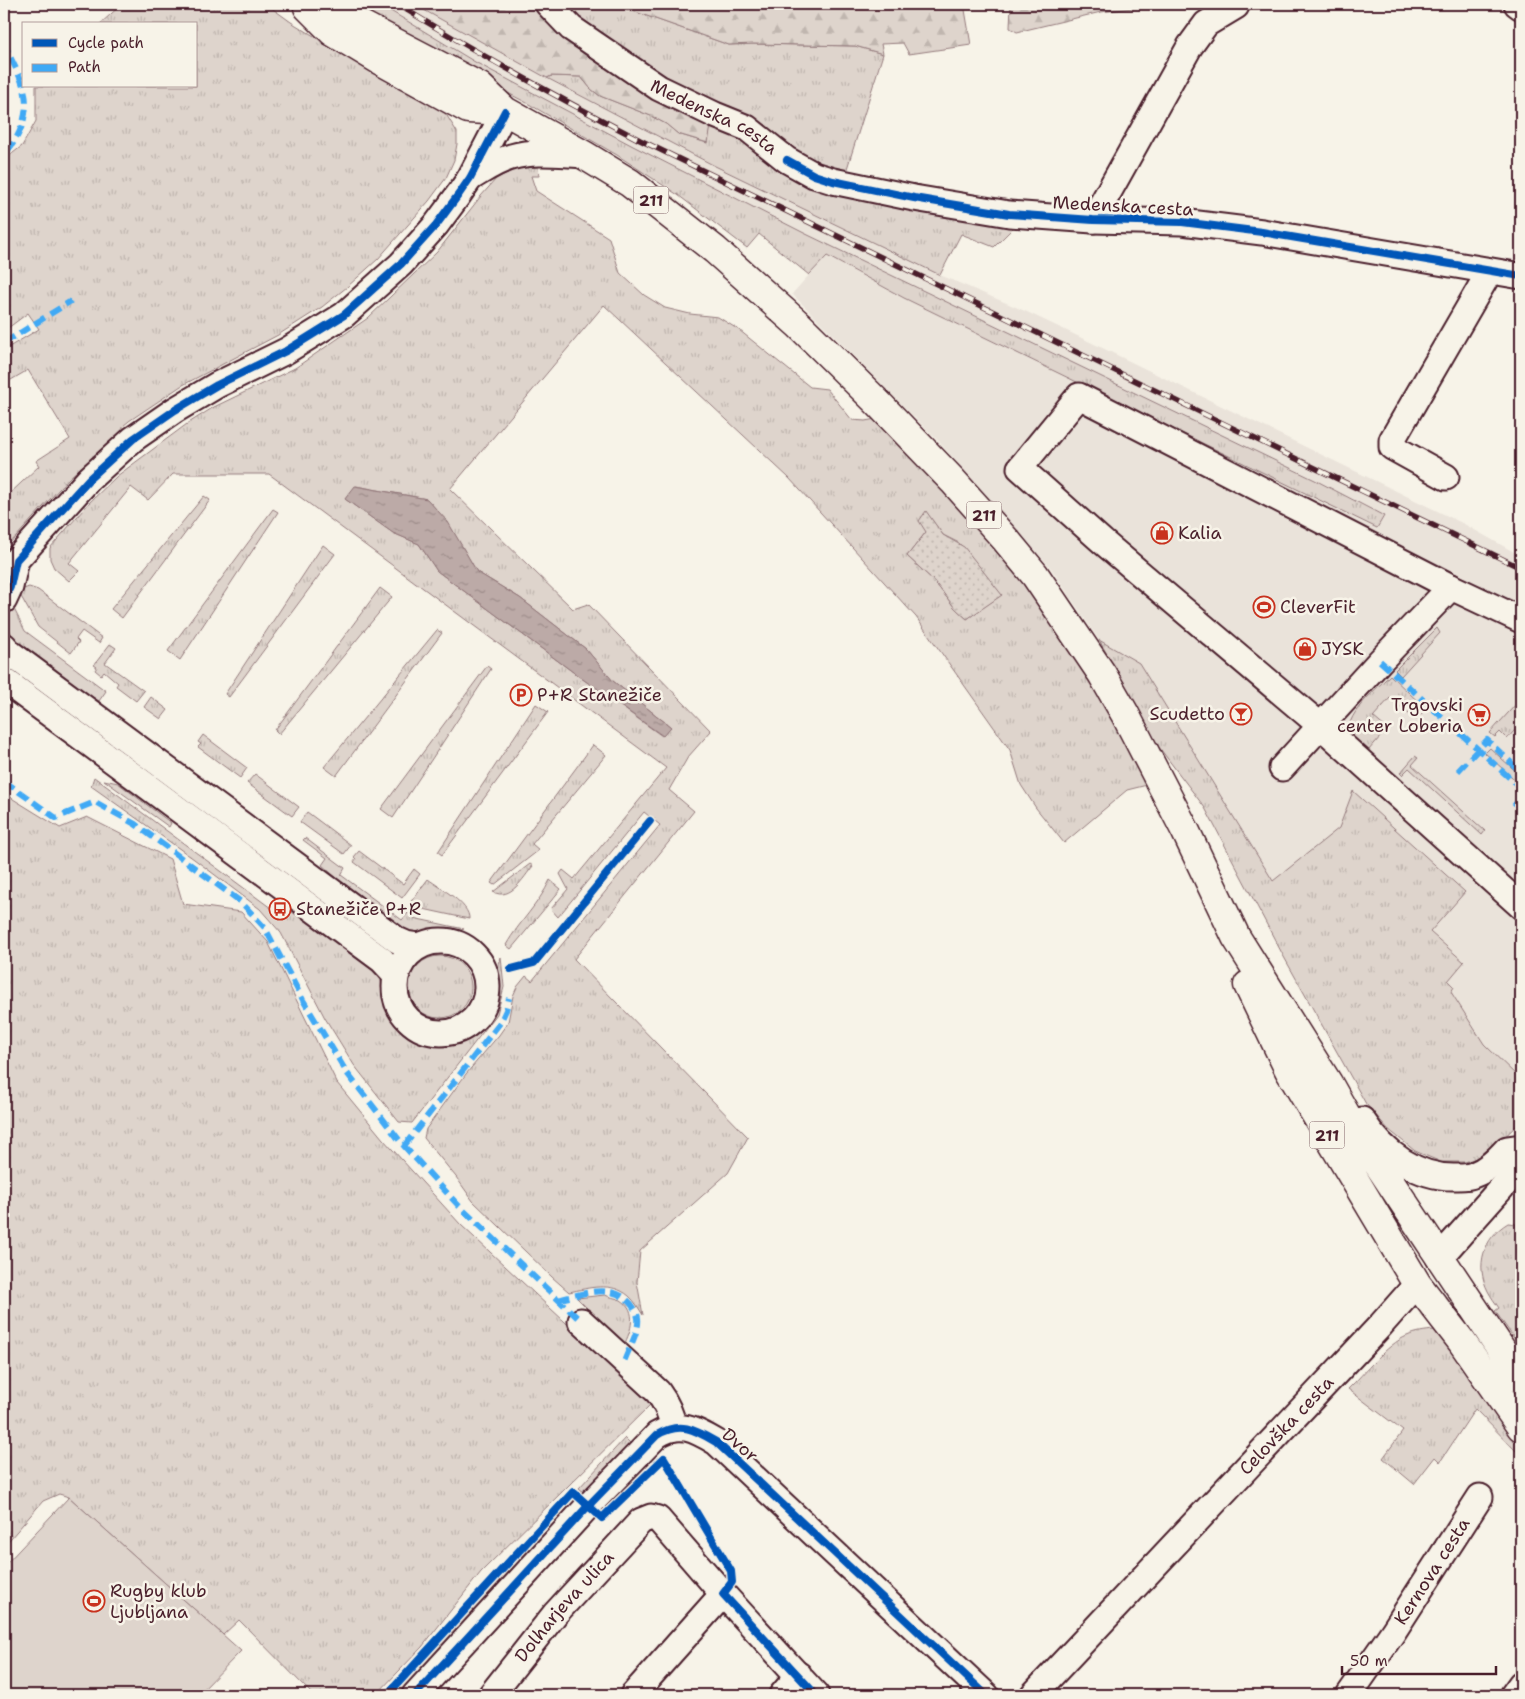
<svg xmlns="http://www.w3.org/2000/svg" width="1525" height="1699" viewBox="0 0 1525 1699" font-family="'Shantell Sans',sans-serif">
	<defs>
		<pattern id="grass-tufts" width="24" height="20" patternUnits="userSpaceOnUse" patternTransform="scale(1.25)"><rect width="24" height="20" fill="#ded4cc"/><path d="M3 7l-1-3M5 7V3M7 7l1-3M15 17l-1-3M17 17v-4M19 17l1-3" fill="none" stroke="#c0b6af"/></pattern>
		<pattern id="forest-firs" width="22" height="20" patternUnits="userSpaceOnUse" patternTransform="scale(1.25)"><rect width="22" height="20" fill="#ded4cc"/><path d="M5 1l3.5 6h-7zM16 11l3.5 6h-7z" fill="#c0b6af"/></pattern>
		<pattern id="park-dots" width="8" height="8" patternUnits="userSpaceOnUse" patternTransform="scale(1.25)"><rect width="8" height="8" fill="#ded4cc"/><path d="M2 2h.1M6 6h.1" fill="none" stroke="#c0b6af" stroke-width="1.8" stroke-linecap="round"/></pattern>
		<pattern id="water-ripples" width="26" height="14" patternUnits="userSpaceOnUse" patternTransform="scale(1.25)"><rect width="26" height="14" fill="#bcaaa7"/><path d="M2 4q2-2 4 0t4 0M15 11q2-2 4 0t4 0" fill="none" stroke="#9b8a88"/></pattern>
	</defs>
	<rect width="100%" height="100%" fill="#f7f3e8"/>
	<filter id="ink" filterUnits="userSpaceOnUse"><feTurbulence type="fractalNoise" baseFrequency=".02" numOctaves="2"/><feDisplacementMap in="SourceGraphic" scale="10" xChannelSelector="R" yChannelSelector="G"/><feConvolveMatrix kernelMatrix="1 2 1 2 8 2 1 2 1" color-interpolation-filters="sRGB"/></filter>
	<g filter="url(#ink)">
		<path fill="#eae3da" d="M379 4H413L547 78 713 165 940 275 1025 311 1088 341 1464 524 1521 556V1118L1486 1150 1205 808 1158 746 1099 640 1050 567 939 442 792 294 826 256 904 298 1377 527 1384 516 1315 480 804 233 633 146 475 62Z"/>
		<path fill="url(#grass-tufts)" stroke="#947a7c" fill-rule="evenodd" d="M122 4H266L291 22 370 70 444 111 457 132V144L454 160 446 178 429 201 378 259 347 287 322 307 278 335 181 386 129 421 123 426V430L69 478 16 537 4 548V499L39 466 36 461 70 439 28 370 4 384V350L39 329 28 313 4 331V160L22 146 36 121V86H196V24H100Z
			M338 4H379L475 62 633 146 804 233 1315 480 1384 516 1377 528 904 298 827 256 809 275 759 234 747 248 678 195 617 155 527 103Z
			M557 4H613L729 45 753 44 855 46 883 54 845 175 829 174 711 109Z
			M551 76 581 77 591 89 600 96 651 116 666 124 678 134 707 143 712 120 729 128 780 168 1012 223 1013 228 994 247 961 234 940 275 713 165 547 78Z
			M525 167H538L539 176H531L536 191 609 238 620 273 644 295 665 308 690 314 718 317 739 330 810 387 827 389 852 420 865 421 876 419C941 487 1010 554 1062 633 1094 682 1121 733 1147 785L1127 790 1064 843 1036 808 1021 785 1010 750 916 617 789 478 604 305 450 489 573 609 588 604 711 731 688 757 669 790 694 811 574 959 748 1137 728 1173 640 1251 637 1282 643 1315C639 1309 635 1301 629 1296 611 1281 589 1288 569 1292L552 1277 473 1201 456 1177 424 1138 426 1129 466 1074 499 1035 508 1022 513 996 517 987 526 976 532 981 660 825 644 812 558 917 551 909 568 889 560 874 563 870 574 879 666 768 269 474H173L148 500 131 487 69 563 79 571 69 581 54 568 50 559V548L90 502 117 476 187 424 214 407 295 368 368 318 437 252 481 196 496 179 511 171ZM356 486 427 499 448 523 477 572 520 598 586 649 613 681 671 727 662 736 577 675 437 571 419 544 393 533 345 499ZM926 512 943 535 959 543 1001 595 967 619 955 608 933 580 907 556 926 532Z
			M204 496 210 500 122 618 111 609Z
			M273 509 278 512 180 660 168 651Z
			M323 545 335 554 229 697 225 694Z
			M29 587 38 590 102 638 99 643 82 631 76 639 79 642 71 653 38 627 18 591Z
			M380 588 392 597 279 734 275 730Z
			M11 603 25 631 106 691 99 701C87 693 72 690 61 681 53 675 45 668 38 661 18 644 0 632 11 603Z
			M1437 628 1440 633 1401 676 1395 670Z
			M437 630 442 633 336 776 324 767Z
			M1099 640 1139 663 1273 881 1339 828 1353 791 1465 892 1430 932 1464 962 1448 981 1454 987 1451 992 1484 1044 1521 1080V1121L1487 1154 1465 1162H1441L1415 1151 1388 1129 1366 1104 1284 957 1205 808 1158 746Z
			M110 644 116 648 105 663 144 691 136 701 116 686 118 683 104 671 101 675 95 670 97 667 94 665Z
			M487 666 491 669 393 818 381 809Z
			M1390 675 1426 709 1416 720 1390 698 1373 717 1387 729 1368 751 1380 762 1376 766C1369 759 1359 753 1353 745 1335 721 1375 691 1390 675Z
			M151 697 168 710 161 719 144 707Z
			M1518 702 1521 705V723L1507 739 1500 732 1495 737 1490 733Z
			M536 704 548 712 442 855 438 852Z
			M203 735 247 768 240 778 198 747 201 744 198 742Z
			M593 745 606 755 532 844 539 850 494 885 491 883Z
			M1490 748 1521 776V785L1485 753Z
			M1415 756 1418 758 1412 765 1485 831 1482 835 1409 768 1402 775 1400 773Z
			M255 774 299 807 292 816 247 783Z
			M94 777 283 917 289 910C301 919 313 923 325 930 336 936 346 945 356 953 361 957 369 961 373 967 388 985 382 1004 396 1022 422 1055 476 1048 493 1009 500 992 495 975 501 957L504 987 497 1014 412 1123 399 1122 354 1065 325 1018 281 933 260 909 194 859 91 786Z
			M104 780 118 783 171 823 169 827Z
			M4 791 13 799 60 828 87 817 170 859 183 904 241 912 268 942 337 1083 383 1139 461 1225 652 1403 481 1572 422 1647 376 1695H313L239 1620 223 1635 69 1497 59 1494 43 1501 4 1546Z
			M307 812 351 845 344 854 300 822Z
			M305 838 345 868 341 875 402 920 408 913 413 918 464 929 455 932 417 934 407 933 358 903 339 880 322 865 327 858 303 840Z
			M359 851 403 884 414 869 420 874 402 898 354 862 356 859 354 857Z
			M530 864 533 866C523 878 511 901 493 892Z
			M428 879C440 888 470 904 469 919L414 907 409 904Z
			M550 880 561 889 511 949 506 945C519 922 539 904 550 880Z
			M409 987a31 31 0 1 1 62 0a31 31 0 1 1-62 0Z
			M1508 1223 1516 1224 1518 1298 1521 1301V1348L1495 1311 1499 1308C1495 1302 1491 1297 1488 1291 1475 1266 1483 1238 1508 1223Z
			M605 1295C609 1297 616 1298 621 1300 638 1311 631 1331 624 1345L577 1298Z
			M1434 1330 1445 1336 1521 1441V1456L1475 1409 1440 1462 1435 1457 1414 1484 1383 1458 1403 1431 1348 1389C1364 1374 1387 1344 1407 1336 1416 1332 1425 1331 1434 1330Z
			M625 1438 631 1444 586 1494 579 1488Z
			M538 1534 544 1539 400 1695H391Z"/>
		<path fill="url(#forest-firs)" stroke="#947a7c" d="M413 4H531L552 21 712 120 708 143 678 134 666 124 651 116 600 96 591 89 581 77 551 76 547 78Z
			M613 4H964L971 45 909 54 903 43 881 44 883 54 855 46 753 44 729 45Z
			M1011 4H1147L1140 7 1101 12 1017 32 1010 28Z"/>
		<path fill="url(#park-dots)" stroke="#947a7c" d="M926 511 943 535 964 547 1002 595 967 619 955 608 933 580 907 556 926 532 919 521Z"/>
		<path fill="#ded4cc" stroke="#947a7c" d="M69 1497 241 1651 198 1695H4V1566Z"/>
		<path fill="url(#water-ripples)" stroke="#8e7275" d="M355 486 427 499 448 522 477 572 520 598 586 649 613 681 671 727 663 736 577 675 437 571 419 544 393 533 345 499Z"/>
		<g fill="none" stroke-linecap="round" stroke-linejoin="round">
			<g stroke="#4a1f2b" stroke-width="29">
				<g id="minor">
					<path id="s1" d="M548 4 571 28 659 88 715 115 747 128 787 160 814 175 833 181 914 198 1009 214 1093 220 1182 222 1262 232 1521 276"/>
					<path d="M1517 4 1521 7"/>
					<path d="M470 178C482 171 496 161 511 157 534 150 560 154 584 155"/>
					<path d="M1093 220 1190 46 1206 24 1236 6"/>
					<path d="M1446 477 1392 447V440L1490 271"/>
					<path d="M4 600 10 587 16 560 89 479 133 439 175 410 217 385 286 351 344 315 401 264 436 225 459 194 470 178 505 111"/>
					<path d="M1521 620 1451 587 1079 396 1020 468 1103 542 1321 726 1521 906"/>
					<path d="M4 646 10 653 397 940 406 944 419 946"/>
					<path d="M4 680 382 960 396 975"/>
					<path d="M1282 768 1380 661 1451 587"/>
					<circle cx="441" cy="987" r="46"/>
					<path d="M1362 1120C1383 1153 1418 1179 1458 1177 1463 1177 1469 1177 1473 1175 1487 1170 1497 1160 1507 1149L1521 1147"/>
					<path d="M1439 1258 1521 1166"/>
					<path d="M581 1321 658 1392C667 1404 671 1414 674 1428"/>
					<path d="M415 1695 588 1506 657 1435C680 1421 694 1429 716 1442L986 1695"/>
					<path id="s2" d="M491 1695 555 1614 641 1521 651 1517 658 1519 723 1594 816 1695"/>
					<path d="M633 1695 723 1594"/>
					<path d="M782 1695 799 1675"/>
					<path id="s3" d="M1033 1695 1379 1327 1417 1284"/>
					<path id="s4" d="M1349 1695 1393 1632 1480 1497"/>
					<path d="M1513 1695 1521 1684"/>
				</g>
			</g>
			<g stroke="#4a1f2b" stroke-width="31">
				<path id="major" d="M315 4 350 19 480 87 505 111 584 155 630 183 715 250 799 325 878 403 953 481 1006 540 1035 575 1102 674 1125 714 1186 832 1236 937 1328 1083 1350 1122 1521 1379
					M308 7 333 32 381 61 468 109 505 111
					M1248 985 1289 1070 1417 1284 1462 1342 1521 1427"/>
			</g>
			<use href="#minor" stroke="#f7f3e8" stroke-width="25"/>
			<use href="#major" stroke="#f7f3e8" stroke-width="28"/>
			<g stroke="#4a1f2b" stroke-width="5.5">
				<path id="rail" d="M397 4C476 53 557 97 640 140L1521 568"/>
			</g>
			<use href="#rail" stroke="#f7f3e8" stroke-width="4" stroke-dasharray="11" stroke-linecap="butt"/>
			<path stroke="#3fa9f5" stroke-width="6" stroke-dasharray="12 6" stroke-linecap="butt" d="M4 41C9 59 22 75 25 94 29 115 19 140 4 154
				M4 343 71 301
				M1380 661 1521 788
				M1458 771 1487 740 1521 772
				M4 781 56 818 95 802 135 824 241 902 265 928 303 1000 347 1073 404 1146 459 1206 581 1321
				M1514 806 1521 798
				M404 1146 500 1023 506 1010 509 998
				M558 1300C581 1294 613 1282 631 1304 634 1308 637 1312 638 1318 640 1330 628 1350 624 1362"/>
			<g stroke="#f7f3e8" stroke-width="11">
				<path id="cycleway" d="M787 160 814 175 833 181 914 198 1009 214 1093 220 1182 222 1262 232 1521 276
					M4 600 10 587 16 560 89 479 133 439 175 410 217 385 286 351 344 315 401 264 436 225 459 194 470 178 505 111
					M511 969 534 963 650 821
					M387 1695 573 1492 602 1518 664 1458 731 1571 732 1582 723 1594 816 1695
					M415 1695 588 1506 657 1435C680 1421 694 1429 716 1442L986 1695"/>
			</g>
			<use href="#cycleway" stroke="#0057b8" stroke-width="8"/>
		</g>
	</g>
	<defs>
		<g id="shop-ring" transform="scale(1.125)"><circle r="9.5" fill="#f7f3e8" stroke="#c8321e" stroke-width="1.5"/><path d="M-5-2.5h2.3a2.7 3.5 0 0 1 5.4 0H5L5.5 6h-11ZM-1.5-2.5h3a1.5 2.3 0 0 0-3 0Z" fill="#c8321e"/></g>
		<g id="stadium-ring" transform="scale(1.125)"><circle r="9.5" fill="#f7f3e8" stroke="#c8321e" stroke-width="1.5"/><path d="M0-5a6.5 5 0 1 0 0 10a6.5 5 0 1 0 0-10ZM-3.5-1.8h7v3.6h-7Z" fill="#c8321e"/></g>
		<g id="parking-ring" transform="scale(1.125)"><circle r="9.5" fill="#f7f3e8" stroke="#c8321e" stroke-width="1.5"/><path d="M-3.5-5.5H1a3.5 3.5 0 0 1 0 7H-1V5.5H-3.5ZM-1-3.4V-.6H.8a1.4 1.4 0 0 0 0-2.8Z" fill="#c8321e"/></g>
		<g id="bar-ring" transform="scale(1.125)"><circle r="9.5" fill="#f7f3e8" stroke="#c8321e" stroke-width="1.5"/><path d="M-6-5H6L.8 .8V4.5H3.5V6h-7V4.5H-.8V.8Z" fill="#c8321e"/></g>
		<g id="supermarket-ring" transform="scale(1.125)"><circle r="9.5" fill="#f7f3e8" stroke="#c8321e" stroke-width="1.5"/><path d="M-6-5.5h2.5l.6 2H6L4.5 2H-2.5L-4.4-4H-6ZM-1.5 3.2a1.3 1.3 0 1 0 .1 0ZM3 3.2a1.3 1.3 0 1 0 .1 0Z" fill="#c8321e"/></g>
		<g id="bus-ring" transform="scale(1.125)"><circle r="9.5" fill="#f7f3e8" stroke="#c8321e" stroke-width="1.5"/><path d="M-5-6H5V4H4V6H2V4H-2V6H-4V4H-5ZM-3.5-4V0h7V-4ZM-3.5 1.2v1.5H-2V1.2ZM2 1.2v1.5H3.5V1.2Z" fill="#c8321e"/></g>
	</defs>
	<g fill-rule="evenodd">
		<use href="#shop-ring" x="1162" y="533"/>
		<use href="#stadium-ring" x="1264" y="607"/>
		<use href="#shop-ring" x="1305" y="649"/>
		<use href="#parking-ring" x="521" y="695"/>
		<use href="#bar-ring" x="1241" y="714"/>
		<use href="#supermarket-ring" x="1479" y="715"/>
		<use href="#bus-ring" x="280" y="909"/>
		<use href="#stadium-ring" x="94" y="1601"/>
	</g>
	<g text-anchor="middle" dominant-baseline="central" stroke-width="5" stroke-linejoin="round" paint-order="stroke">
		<g fill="#f7f3e8" stroke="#7e5f64" stroke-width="1">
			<rect x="633.5" y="186.5" width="35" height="27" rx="4"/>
			<rect x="966.5" y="501.5" width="35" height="27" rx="4"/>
			<rect x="1309.5" y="1121.5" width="35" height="27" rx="4"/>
		</g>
		<g font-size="16" font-weight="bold" fill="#4a1f2b">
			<text x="651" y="200">211</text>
			<text x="984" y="515">211</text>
			<text x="1327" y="1135">211</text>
		</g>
		<g font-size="18" fill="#4a1f2b" stroke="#f7f3e8">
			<text stroke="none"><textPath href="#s1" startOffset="202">Medenska cesta</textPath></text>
			<text transform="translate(1123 206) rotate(3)">Medenska cesta</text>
			<text stroke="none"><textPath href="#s3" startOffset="370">Celovška cesta</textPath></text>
			<text transform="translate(740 1445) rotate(41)">Dvor</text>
			<text stroke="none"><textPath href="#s4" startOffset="149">Kernova cesta</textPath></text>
			<text stroke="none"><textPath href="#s2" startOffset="115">Dolharjeva ulica</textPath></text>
		</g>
		<g font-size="18" fill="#4a1f2b" stroke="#f7f3e8" text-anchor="start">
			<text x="1178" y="533">Kalia</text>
			<text x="1280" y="607">CleverFit</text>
			<text x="1321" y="649">JYSK</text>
			<text x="537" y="695">P+R Stanežiče</text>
			<text x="1463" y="705" text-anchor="end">Trgovski<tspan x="1463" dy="21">center Loberia</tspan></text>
			<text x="1225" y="714" text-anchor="end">Scudetto</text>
			<text x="296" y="909">Stanežiče P+R</text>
			<text x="110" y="1591">Rugby klub<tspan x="110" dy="21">Ljubljana</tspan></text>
		</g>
	</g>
	<rect width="1525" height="1699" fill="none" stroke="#f7f3e8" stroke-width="20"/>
	<rect x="10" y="10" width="1505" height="1679" fill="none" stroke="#4a1f2b" stroke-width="2" filter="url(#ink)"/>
	<rect x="22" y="22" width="175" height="65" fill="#f7f3e8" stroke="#b29e9c"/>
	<rect x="32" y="39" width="25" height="8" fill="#0057b8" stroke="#b29e9c"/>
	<text x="68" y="48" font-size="15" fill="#4a1f2b">Cycle path</text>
	<rect x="32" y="64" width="25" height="8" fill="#3fa9f5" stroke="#b29e9c"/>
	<text x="68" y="72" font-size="15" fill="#4a1f2b">Path</text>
	<path d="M1342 1666v8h154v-8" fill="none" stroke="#4a1f2b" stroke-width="2.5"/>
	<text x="1350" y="1666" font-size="15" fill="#4a1f2b" stroke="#f7f3e8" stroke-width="4" paint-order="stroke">50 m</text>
</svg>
